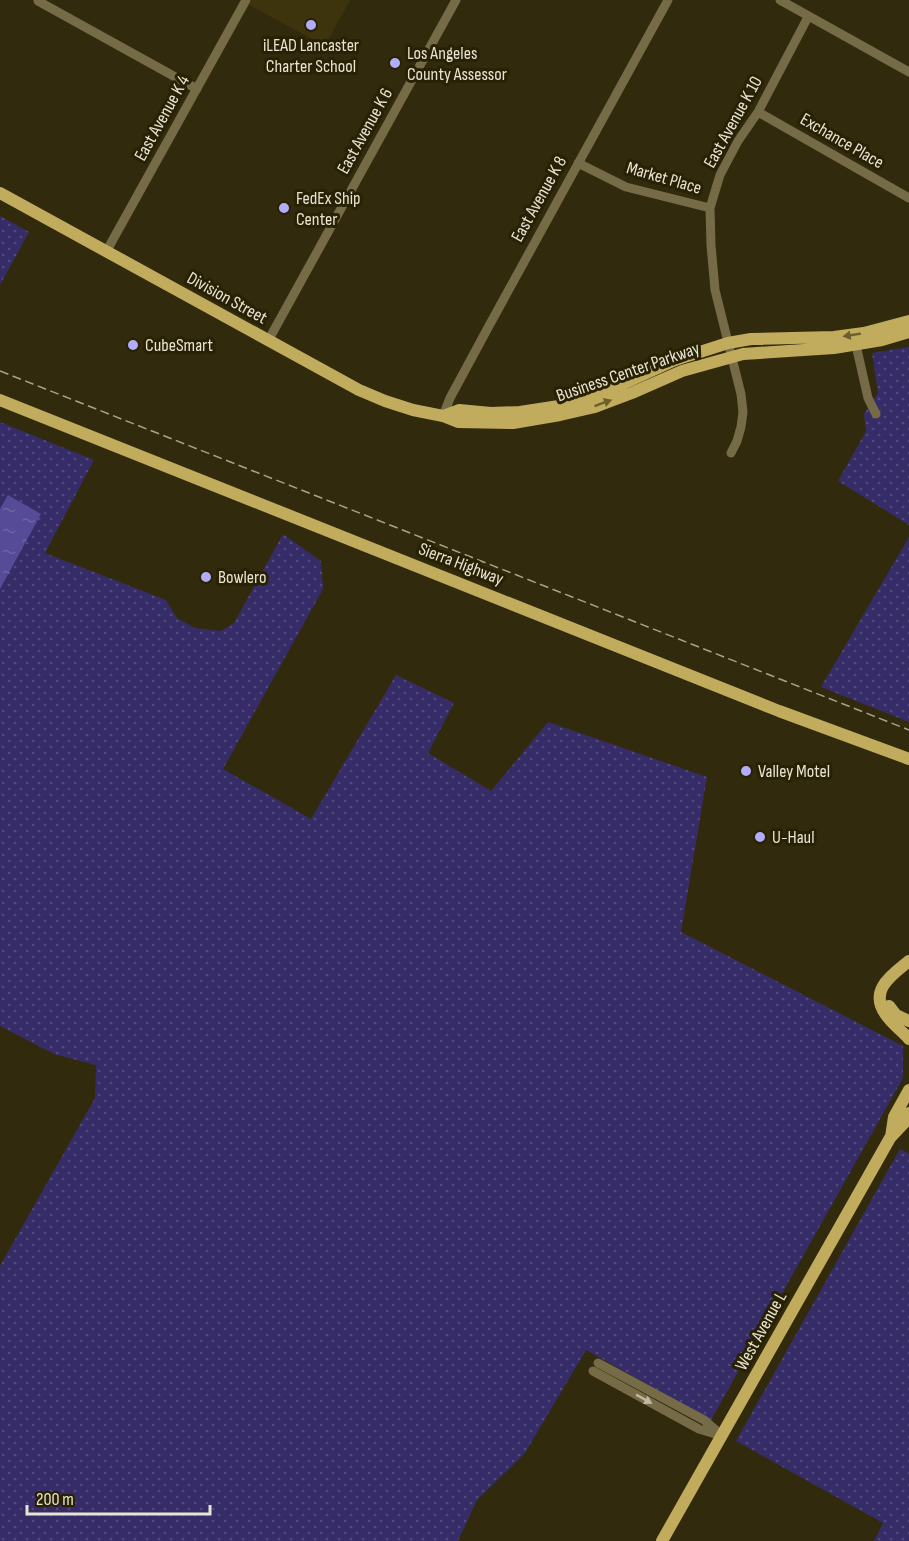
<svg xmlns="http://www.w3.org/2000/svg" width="909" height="1541" viewBox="0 0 909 1541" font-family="'Sofia Sans Condensed',sans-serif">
	<defs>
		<pattern id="grass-dots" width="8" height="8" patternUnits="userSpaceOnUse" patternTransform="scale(1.5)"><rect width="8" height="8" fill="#352c68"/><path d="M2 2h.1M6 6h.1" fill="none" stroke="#524a7d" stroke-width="1.8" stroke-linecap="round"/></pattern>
		<pattern id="water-ripples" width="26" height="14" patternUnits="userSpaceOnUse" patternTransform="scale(1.5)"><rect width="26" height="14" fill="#554b96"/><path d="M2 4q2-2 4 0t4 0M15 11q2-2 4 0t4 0" fill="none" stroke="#6d65a4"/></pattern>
	</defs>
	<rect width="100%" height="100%" fill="#322a0d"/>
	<path fill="#3d330d" d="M252 0H350L325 46 249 5Z"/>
	<path fill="url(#grass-dots)" d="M0 216 29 232 0 285Z
		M909 347V525L838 481 866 431 864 414 878 393 872 353Z
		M0 422 94 460 45 553 166 600 177 618 195 628 221 631 234 623 283 534 321 561 323 589 223 769 311 819 396 675 454 703 428 753 491 791 548 722 707 777 681 932 903 1046V1078L711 1420 586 1350 525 1453 477 1500 458 1541H0V1266L95 1098 96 1065 54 1054 0 1026Z
		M909 537V722L821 687Z
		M900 1149 909 1154V1541H874L883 1523 736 1441Z"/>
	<path fill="url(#water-ripples)" d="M8 495 41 514 0 589V509Z"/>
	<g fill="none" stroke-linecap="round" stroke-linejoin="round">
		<path stroke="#766b47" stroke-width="9" d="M780 0 909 72
			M38 1 197 89
			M758 112 909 198
			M578 163 626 187 710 208
			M106 252 246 0
			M268 341 456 0
			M856 345 868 398 876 414
			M443 416 450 398 490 324 668 0
			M731 453 737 441 741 427 743 412 741 394 715 290 711 245 710 208 720 175 738 141 758 112 808 17
			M598 1363 704 1420 718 1432
			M593 1371 699 1429 722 1436"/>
		<path stroke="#c1ab5d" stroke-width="12" d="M0 193 359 390 385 401 413 410 443 416 458 422 513 423 560 415 595 407 632 393 682 371 743 354 834 348 882 340 909 332
			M0 400 779 711 909 759
			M443 416 459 410 491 413 520 412 559 406 607 391 675 360 728 343 751 339 834 337 864 333 909 321
			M909 961C892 975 868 990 886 1015 892 1024 902 1031 909 1039
			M889 1006 896 1015 909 1021
			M891 1137 894 1117 909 1090
			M662 1541 890 1138 905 1122 909 1113"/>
		<path stroke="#a9a38e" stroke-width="1.5" stroke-dasharray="9 4.5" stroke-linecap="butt" d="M0 371 909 730"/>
	</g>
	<defs><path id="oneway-solid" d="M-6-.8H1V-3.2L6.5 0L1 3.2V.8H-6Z" transform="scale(1.5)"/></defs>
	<g fill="#6d5f2c">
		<use href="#oneway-solid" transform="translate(852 335) rotate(171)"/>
		<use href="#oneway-solid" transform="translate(603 403) rotate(-20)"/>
	</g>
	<use fill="#c0b9a2" href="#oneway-solid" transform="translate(644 1399) rotate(29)"/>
	<g fill="#b2adf9" stroke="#282104" stroke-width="2">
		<circle cx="311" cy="25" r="6"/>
		<circle cx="395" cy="63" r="6"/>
		<circle cx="284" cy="208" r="6"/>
		<circle cx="133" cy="345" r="6"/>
		<circle cx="206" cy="577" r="6"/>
		<circle cx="746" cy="771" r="6"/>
		<circle cx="760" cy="837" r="6"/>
	</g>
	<g text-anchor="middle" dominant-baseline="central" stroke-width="6" stroke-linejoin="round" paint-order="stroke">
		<g font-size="18" fill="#e8e3d3" stroke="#282104" text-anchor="start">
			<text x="311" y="45" text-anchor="middle">iLEAD Lancaster<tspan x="311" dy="21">Charter School</tspan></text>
			<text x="407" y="53">Los Angeles<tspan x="407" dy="21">County Assessor</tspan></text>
			<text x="296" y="198">FedEx Ship<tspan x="296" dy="21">Center</tspan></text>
			<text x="145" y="345">CubeSmart</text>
			<text x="218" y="577">Bowlero</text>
			<text x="758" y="771">Valley Motel</text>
			<text x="772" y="837">U-Haul</text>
		</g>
		<g font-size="18" fill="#e8e3d3" stroke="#282104">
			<text transform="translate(162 118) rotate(-61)">East Avenue K 4</text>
			<text transform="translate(733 122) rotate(-61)">East Avenue K 10</text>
			<text transform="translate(365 131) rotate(-61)">East Avenue K 6</text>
			<text transform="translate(842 141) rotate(30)">Exchance Place</text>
			<text transform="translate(664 178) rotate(16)">Market Place</text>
			<text transform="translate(539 199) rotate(-61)">East Avenue K 8</text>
			<text transform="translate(227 298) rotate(29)">Division Street</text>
			<text transform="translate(628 372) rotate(-19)">Business Center Parkway</text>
			<text transform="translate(461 564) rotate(21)">Sierra Highway</text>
			<text transform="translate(761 1331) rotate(-61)">West Avenue L</text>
		</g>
	</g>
	<path d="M27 1505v9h183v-9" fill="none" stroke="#e8e3d3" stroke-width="3"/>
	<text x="36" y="1505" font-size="18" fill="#e8e3d3" stroke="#282104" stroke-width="4.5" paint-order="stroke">200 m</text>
</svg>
